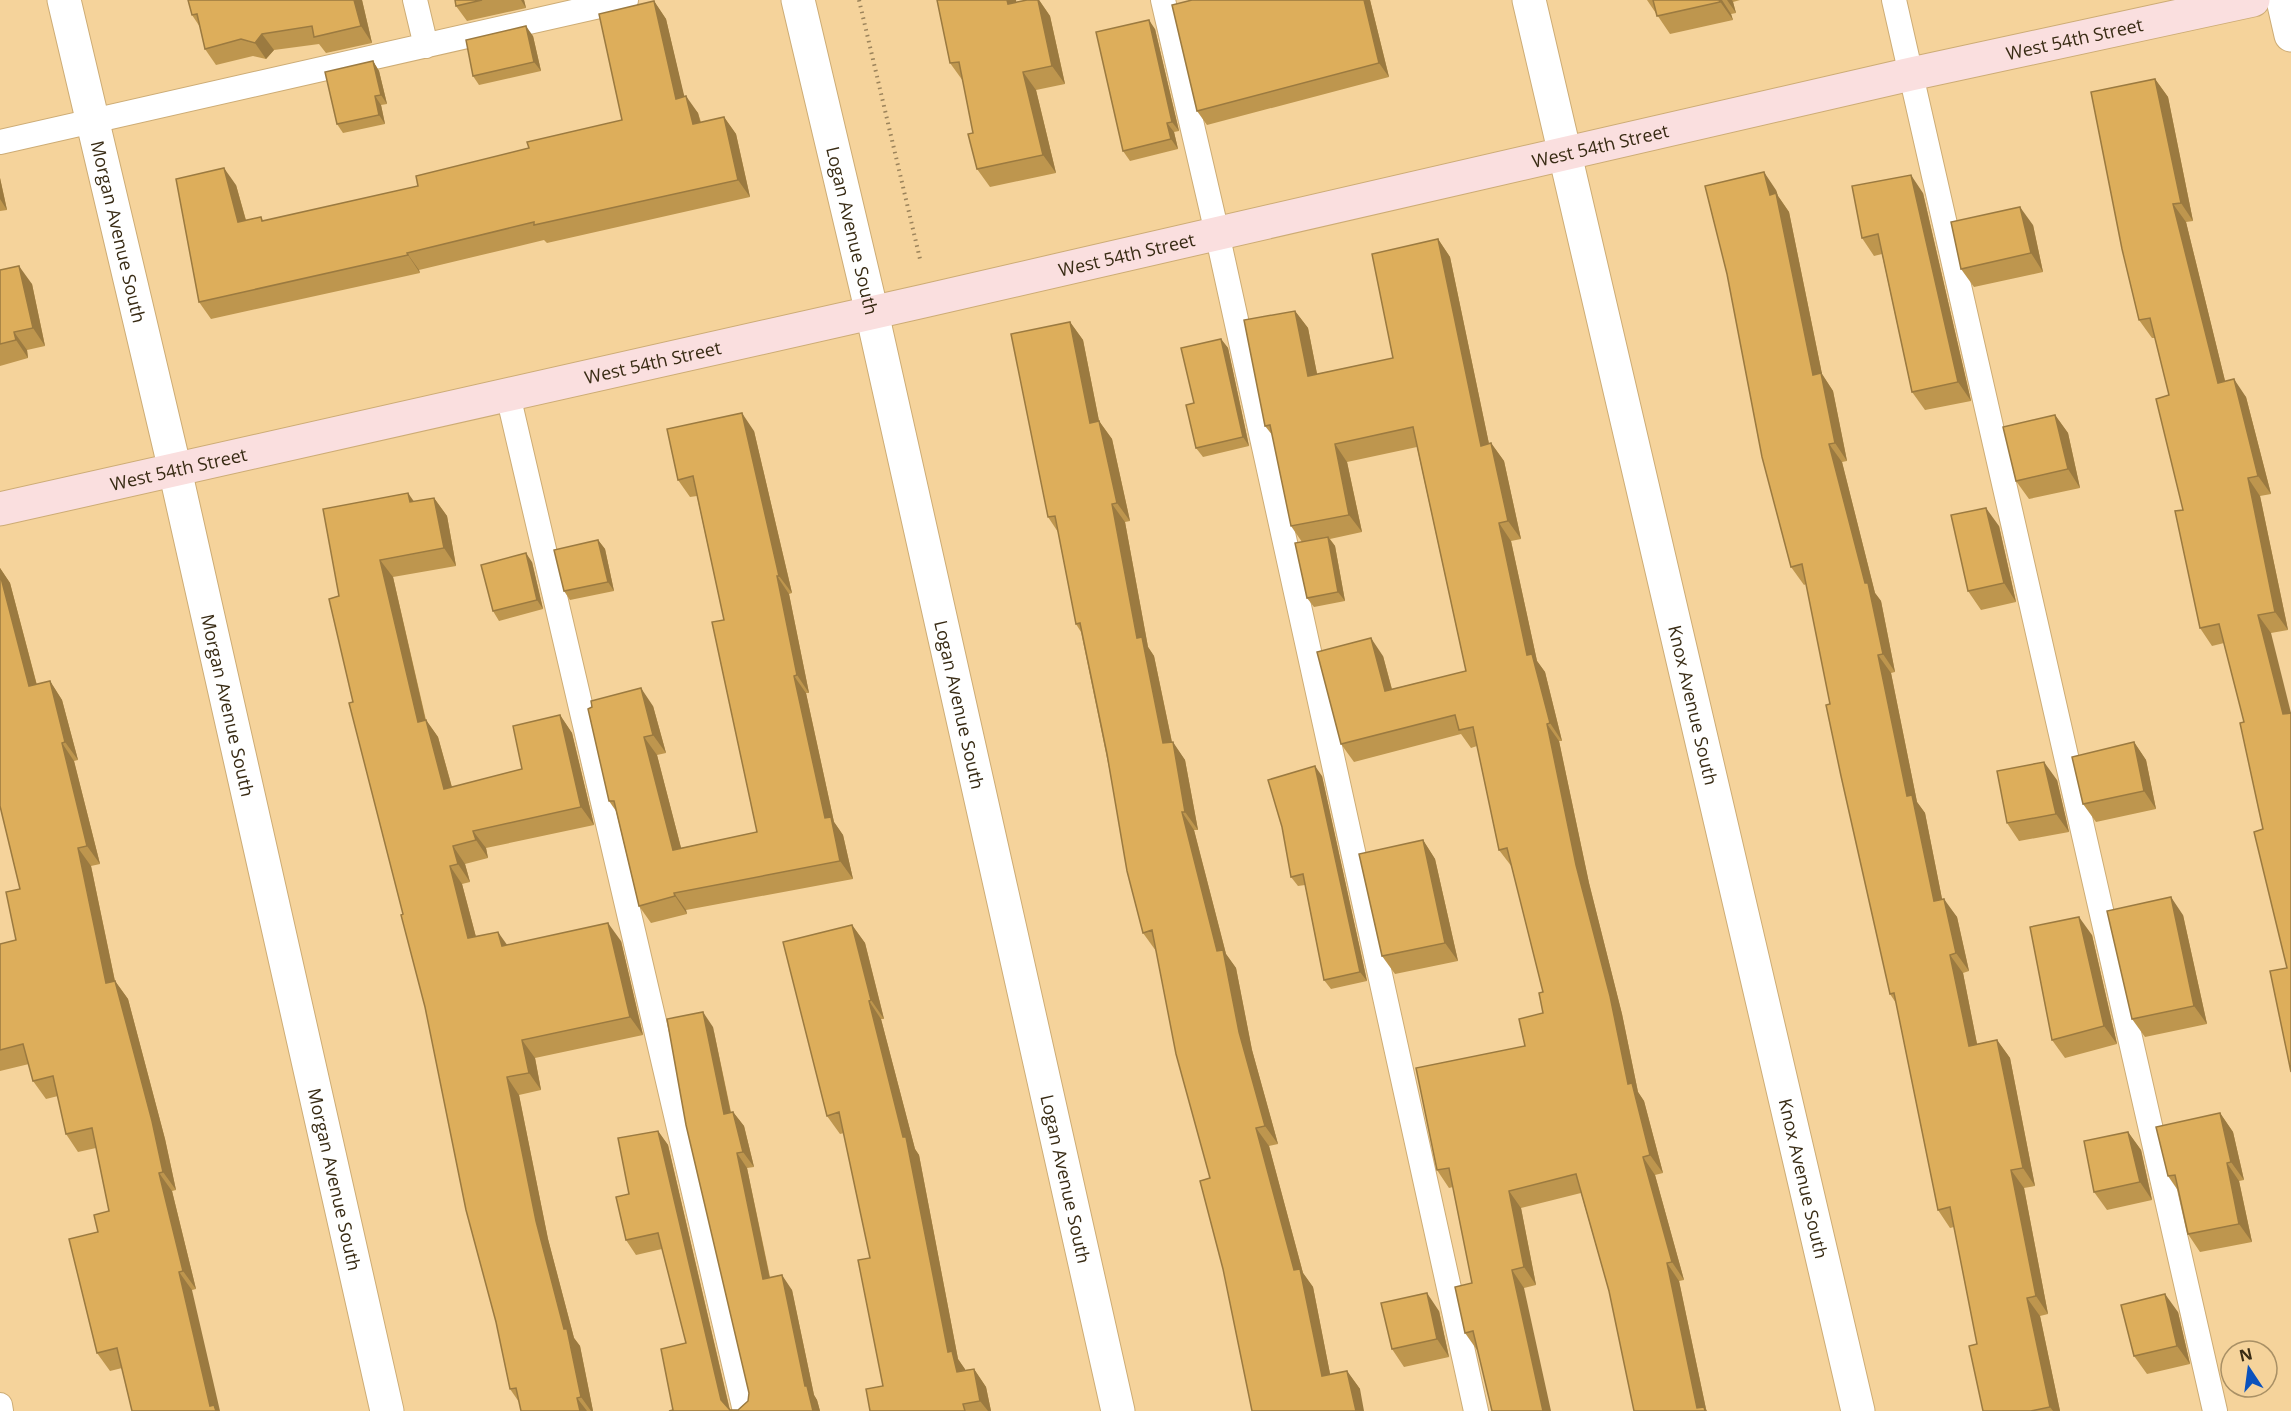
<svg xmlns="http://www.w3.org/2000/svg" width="2291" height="1411" viewBox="0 0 2291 1411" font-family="'Open Sans',sans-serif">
	<rect width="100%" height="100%" fill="#f5d39b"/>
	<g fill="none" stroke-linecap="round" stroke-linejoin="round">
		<g stroke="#cdac75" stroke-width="26">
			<path id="lane" d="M415 0 426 46
				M1163 0 1217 233 1476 1411
				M1894 0 2215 1411
				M0 142 626 0
				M508 395 745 1411
				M0 1405 1 1411"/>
		</g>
		<g stroke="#cdac75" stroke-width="35">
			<g id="street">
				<path id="s1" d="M64 0 175 470 387 1411"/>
				<path id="s2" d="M798 0 872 313 1118 1411"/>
				<path id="s3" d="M1529 0 1858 1411"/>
				<path d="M2283 0 2291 35"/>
			</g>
		</g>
		<g stroke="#cdac75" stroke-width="35">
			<g id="secondary">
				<path id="s4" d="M0 509 924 301 1911 74 2253 0"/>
			</g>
		</g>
		<path stroke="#9b835b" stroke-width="4" stroke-dasharray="1.5 4.5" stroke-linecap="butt" d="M859 0 920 259"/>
		<use href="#lane" stroke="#fff" stroke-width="24"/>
		<use href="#street" stroke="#fff" stroke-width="33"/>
		<use href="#secondary" stroke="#fadfdf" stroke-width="33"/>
	</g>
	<path fill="#be964e" d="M188 0H362L372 43 326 53 319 44 274 50 266 59 253 56 216 65 205 49 200 27 192 15Z
		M455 0H524L526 8 467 21 456 6Z
		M937 0H1016V2L1027 0H1039L1050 16 1065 84 1036 90 1056 173 990 187 977 169 973 133 963 81 950 63Z
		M1192 0H1370L1389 77 1207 125 1197 111Z
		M1647 0H1740L1733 2 1736 13 1731 14 1733 20 1670 34Z
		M654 1 666 19 684 97 698 113 701 122 724 117 736 134 750 197 547 243 544 240 419 270 420 273 211 319 199 302 236 185 246 220 261 217 263 221 418 186 529 148 622 120Z
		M1155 29 1179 131 1174 132 1178 149 1130 161 1123 151Z
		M533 36 541 71 479 85 473 76Z
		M373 61 379 71 387 104 381 105 385 124 343 133 337 124Z
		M2155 79 2168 97 2193 221 2186 222 2225 381 2246 397 2271 494 2260 496 2288 630 2271 633 2287 968 2244 722 2224 643 2212 646 2200 628 2183 510 2169 395 2155 338H2152L2139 320Z
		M0 178 7 210 0 211Z
		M1776 190 1778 196 1789 212 1822 374 1833 391 1847 461 1842 462 1875 593 1881 601 1895 672 1891 673 1917 802 1925 813 1942 899 1957 917 1969 971 1963 973 1977 1044 1997 1040 2010 1058 2035 1186 2024 1188 2048 1314 2040 1316 2060 1411H1983L1977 1344 1954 1227 1950 1228 1938 1210 1896 1003 1890 994 1806 584 1804 585 1791 567Z
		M1923 193 1971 401 1925 410 1912 392 1882 254 1874 256 1862 238Z
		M2033 225 2043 272 1974 287 1961 269Z
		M1438 239 1450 257 1489 444 1491 443 1504 461 1521 539 1511 541 1537 661 1545 672 1562 741H1559L1589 883 1622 1014 1638 1092 1644 1101 1663 1173 1655 1175 1684 1280 1679 1281 1706 1409 1609 1291 1581 1193 1521 1208 1536 1285 1524 1288 1477 1350 1465 1333 1472 1283 1453 1187 1449 1188 1437 1170 1525 1046 1543 1013V992L1512 867 1499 850 1477 746 1471 748 1461 734 1354 762 1341 744 1383 656 1392 689 1466 671 1417 447 1347 462 1362 532 1330 539 1335 546 1345 601 1314 607 1307 598 1302 542 1291 526 1273 436 1265 426 1295 311 1308 328 1317 374 1393 358Z
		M0 270 32 284 45 346 27 350 28 358 0 366Z
		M1070 322 1083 340 1099 421 1112 439 1130 521 1125 522 1148 647 1154 656 1172 742 1185 760 1198 830H1194L1226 954 1236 968 1252 1050 1278 1144 1269 1146 1303 1273 1313 1287 1330 1374 1347 1371 1360 1389 1252 1411 1210 1178 1156 951 1143 933 1081 632 1076 624 1058 532 1048 517Z
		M1221 339 1228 348 1249 446 1203 457 1196 448 1194 403Z
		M2055 415 2068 433 2080 488 2029 499 2016 481Z
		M754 431 792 593 789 594 809 693H806L834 822 843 835 853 879 686 910 687 914 651 923 639 906 616 811 609 801 653 706 666 753 657 755 681 848 757 832 724 620 697 496 690 497 678 480Z
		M434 498 447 516 456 566 393 577 426 720 438 737 452 787 522 769 560 715 572 733 594 825 486 848 488 858 465 864 470 882 462 884 476 937 507 945 621 941 643 1035 535 1058 541 1090 519 1095 548 1239 574 1338 580 1346 593 1411H521L519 1402 510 1389 496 1322 425 1007 353 702 339 596 414 502Z
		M1999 526 2016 602 1981 610 1968 591Z
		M598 540 605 549 614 591 570 600 564 591Z
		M532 562 543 609 499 621 493 611Z
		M0 568 10 583 37 685 50 681 62 700 78 760 74 761 100 864 91 866 115 981 128 999 165 1139 176 1190 172 1191 196 1289 192 1290 122 1368 110 1371 97 1353 98 1232 109 1211 96 1148 78 1152 66 1134 58 1096 46 1099 33 1081 29 1064 0 1071V944L16 940 20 889 0 806Z
		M2134 742 2146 760 2156 809 2096 822 2083 804Z
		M1322 776 1367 981 1331 989 1324 980 1305 885 1298 886 1291 877Z
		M2057 780 2069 832 2019 841 2007 823Z
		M1423 840 1435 859 1458 961 1395 974 1382 956Z
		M2183 915 2207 1024 2145 1037 2132 1019Z
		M852 925 865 943 884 1019H881L915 1149 919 1155 958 1359 965 1370 974 1369 986 1387 991 1411H870L883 1386 870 1258 844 1133 840 1134 827 1116Z
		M2092 935 2117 1044 2065 1058 2052 1040Z
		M713 1027 731 1112H733L744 1126 754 1167 747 1168 770 1277 792 1290 814 1395 817 1400 820 1411H669L673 1410 686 1343 662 1249 636 1255 626 1240 629 1194 658 1131 668 1145 730 1410H738L748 1401 749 1393Z
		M2220 1113 2233 1132 2244 1180 2239 1181 2252 1242 2200 1252 2188 1234 2179 1192 2168 1176Z
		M2128 1132 2141 1150 2152 1200 2107 1210 2094 1192Z
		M1439 1311 1449 1357 1404 1367 1392 1349Z
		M2178 1312 2190 1364 2147 1374 2134 1356Z"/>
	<path fill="#9b7a40" d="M354 0H362L372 43 361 26Z
		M521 0H524L526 8Z
		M1007 0H1016L1021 22 1008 4Z
		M1038 0H1039L1050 16 1065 84 1052 66Z
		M1364 0H1370L1389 77 1379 63Z
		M1719 0H1722L1731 14 1733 20Z
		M1727 0H1732L1733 2 1736 13Z
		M654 1 666 19 689 116 676 99Z
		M1149 20 1155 29 1179 131 1172 122Z
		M526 26 533 36 541 71 534 62Z
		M262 34 274 50 266 59 255 43Z
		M373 61 379 71 387 104 381 95Z
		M1023 72 1036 90 1056 173 1043 155Z
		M2155 79 2168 97 2193 221 2181 203Z
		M375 96 381 105 385 124 379 115Z
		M686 96 698 113 705 141 693 124Z
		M724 117 736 134 750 197 738 180Z
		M1167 123 1174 132 1178 149 1171 139Z
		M224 168 236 185 251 239 238 222Z
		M1764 172 1776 190 1778 196 1789 212 1822 374 1833 391 1847 461 1835 443 1813 375Z
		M1911 175 1923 193 1971 401 1958 382Z
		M0 178 7 210 0 199Z
		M2173 204 2186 222 2230 401 2218 383Z
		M2020 207 2033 225 2043 272 2031 253Z
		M1438 239 1450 257 1493 463 1481 446Z
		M407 253 419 270 420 273 408 255Z
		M19 266 32 284 45 346 33 328Z
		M1295 311 1308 328 1321 394 1308 376Z
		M1070 322 1083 340 1103 441 1090 423Z
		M14 332 27 350 28 358 16 340Z
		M1221 339 1228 348 1249 446 1243 437Z
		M2234 379 2246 397 2271 494 2258 476Z
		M742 413 754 431 792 593 779 576Z
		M2055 415 2068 433 2080 488 2068 469Z
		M1099 421 1112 439 1130 521 1117 503Z
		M1491 443 1504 461 1521 539 1508 521Z
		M1335 444 1347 462 1362 532 1349 515Z
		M1829 444 1842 462 1875 593 1881 601 1895 672 1883 654Z
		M2248 478 2260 496 2288 630 2275 612Z
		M408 493 420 510 410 502Z
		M434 498 447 516 456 566 444 548Z
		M1112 504 1125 522 1148 647 1154 656 1176 762 1163 743 1137 638Z
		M1986 508 1999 526 2016 602 2004 583Z
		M1499 523 1511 541 1537 661 1545 672 1562 741 1550 723 1527 655Z
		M1328 537 1335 546 1345 601 1338 592Z
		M598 540 605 549 614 591 608 582Z
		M526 553 532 562 543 609 537 600Z
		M380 560 393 577 430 740 418 722Z
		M0 568 10 583 42 705 29 686 0 574Z
		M777 576 789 594 809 693 797 675Z
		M2258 615 2271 633 2291 713 2283 714Z
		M1371 638 1383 656 1397 709 1385 691Z
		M1878 655 1891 673 1917 802 1925 813 1946 919 1934 901 1907 796Z
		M794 676 806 693 834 822 843 835 853 879 840 861 825 818Z
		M50 681 62 700 78 760 65 742Z
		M641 688 653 706 666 753 653 735Z
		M560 715 572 733 594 825 581 807Z
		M426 720 438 737 457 806 444 789Z
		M1547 724 1559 741 1589 883 1622 1014 1638 1092 1644 1101 1663 1173 1650 1155 1628 1084 1576 865Z
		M644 737 657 755 686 867 673 850Z
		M1173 742 1185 760 1198 830 1185 812Z
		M2134 742 2146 760 2156 809 2144 791Z
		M62 743 74 761 100 864 87 846Z
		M2044 762 2057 780 2069 832 2056 814Z
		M1315 766 1322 776 1367 981 1360 972Z
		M1182 812 1194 830 1226 954 1236 968 1252 1050 1278 1144 1265 1126 1217 951Z
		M473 831 486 848 488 858 476 840Z
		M1423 840 1435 859 1458 961 1445 943Z
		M453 846 465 864 470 882 458 864Z
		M78 848 91 866 119 1001 106 983Z
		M450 866 462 884 481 956 468 938Z
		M674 893 686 910 687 914 675 896Z
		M2171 897 2183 915 2207 1024 2194 1006Z
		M1944 899 1957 917 1969 971 1956 953Z
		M2079 917 2092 935 2117 1044 2104 1026Z
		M608 923 621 941 643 1035 630 1017Z
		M852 925 865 943 884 1019 871 1000Z
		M498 932 510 949 502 946Z
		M1950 955 1963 973 1981 1064 1969 1046Z
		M115 981 128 999 165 1139 176 1190 163 1172Z
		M869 1001 881 1019 915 1149 919 1155 958 1359 965 1369 969 1390 957 1372 948 1352 903 1137Z
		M703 1012 713 1027 734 1129 724 1114Z
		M522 1040 535 1058 541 1090 529 1073Z
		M1997 1040 2010 1058 2035 1186 2023 1168Z
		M507 1077 519 1095 548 1239 574 1338 580 1346 593 1411H591L581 1397 536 1221Z
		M733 1112 744 1126 754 1167 743 1152Z
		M2220 1113 2233 1132 2244 1180 2231 1162Z
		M1256 1128 1269 1146 1303 1273 1313 1287 1334 1394 1322 1376 1294 1270Z
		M658 1131 668 1145 730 1411 721 1400Z
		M2128 1132 2141 1150 2152 1200 2140 1182Z
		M737 1153 747 1168 773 1294 763 1279Z
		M1643 1157 1655 1175 1684 1280 1672 1262Z
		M2227 1163 2239 1181 2252 1242 2239 1224Z
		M2011 1170 2024 1188 2048 1314 2036 1296Z
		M159 1173 172 1191 196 1289 183 1271Z
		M1509 1191 1521 1208 1536 1285 1524 1267Z
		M1667 1263 1679 1281 1706 1409 1707 1411H1699L1697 1408Z
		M1512 1270 1524 1288 1551 1411H1543Z
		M179 1272 192 1290 220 1411H214L210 1406Z
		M782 1275 792 1290 814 1395 817 1400 820 1411H813L805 1386Z
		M1427 1293 1439 1311 1449 1357 1437 1339Z
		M2165 1294 2178 1312 2190 1364 2177 1346Z
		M2027 1298 2040 1316 2060 1411H2053L2050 1407Z
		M974 1369 986 1387 991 1411H988L980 1401Z
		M1347 1371 1360 1389 1364 1411H1356Z
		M577 1398 587 1411H580Z"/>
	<path fill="#ddae5b" stroke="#9b7a40" stroke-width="1.5" d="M188 0H354L361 26 314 37 312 26 262 34 255 43 241 39 205 49 197 14 192 15Z
		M455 0H482L456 6Z
		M937 0H1007L1008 4 1027 0H1038L1052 66 1023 72 1043 155 977 169 968 134 973 133 959 62 950 63Z
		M1192 0H1364L1379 63 1197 111 1172 5Z
		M1653 0H1719L1720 2 1657 16Z
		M654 1 676 99 686 96 693 124 724 117 738 180 534 225V222L407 253 408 255 199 302 176 179 224 168 238 222 261 217 262 221 418 186 416 176 529 148 527 142 622 120 599 14Z
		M1149 20 1172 122 1167 123 1171 139 1123 151 1096 32Z
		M526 26 534 62 473 76 466 40Z
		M373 61 381 95 375 96 379 115 337 124 325 72Z
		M2155 79 2181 203 2173 204 2218 383 2234 379 2258 476 2248 478 2275 612 2258 615 2283 714 2291 713V1072L2270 971 2287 968 2254 832 2263 829 2240 723 2244 722 2219 624 2200 628 2175 511 2183 510 2156 399 2169 395 2150 318 2139 320 2122 249 2091 92Z
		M1764 172 1770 195 1776 193 1813 375 1821 373 1835 443 1829 444 1865 583H1868L1883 654 1878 655 1907 796 1912 795 1934 901 1944 899 1956 953 1950 955 1969 1046 1997 1040 2023 1168 2011 1170 2036 1296 2027 1298 2050 1407 2031 1411H1983L1969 1346 1977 1344 1950 1207 1938 1210 1894 993 1890 994 1841 776 1826 705 1830 704 1802 564 1791 567 1762 457 1727 274 1705 186Z
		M1911 175 1958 382 1912 392 1878 234 1862 238 1852 186Z
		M2020 207 2031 253 1961 269 1951 222Z
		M1438 239 1481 446 1491 443 1508 521 1499 523 1527 655 1532 654 1550 723 1547 724 1576 865 1610 996 1628 1084 1632 1083 1650 1155 1643 1157 1672 1262 1667 1263 1697 1408 1704 1407 1705 1411H1634L1609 1291 1576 1174 1509 1191 1524 1267 1512 1270 1543 1411H1492L1473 1331 1465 1333 1455 1287 1472 1283 1449 1168 1437 1170 1416 1068 1525 1046 1519 1019 1543 1013 1539 993 1543 992 1507 848 1499 850 1473 727 1459 730 1455 715 1341 744 1317 652 1371 638 1385 691 1466 671 1413 427 1335 444 1349 515 1291 526 1270 425 1265 426 1244 320 1295 311 1308 376 1393 358 1372 254Z
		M19 266 33 328 14 332 16 340 0 344V270Z
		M1070 322 1090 423 1099 421 1117 503 1112 504 1137 638 1142 637 1163 743 1173 742 1185 812H1182L1217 951 1223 950 1239 1032 1265 1126 1256 1128 1294 1270 1300 1269 1322 1376 1347 1371 1356 1411H1252L1223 1269 1200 1181 1210 1178 1176 1054 1152 930 1143 933 1127 871 1107 754 1080 623 1076 624 1055 516 1048 517 1011 334Z
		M1221 339 1243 437 1196 448 1186 405 1194 403 1181 348Z
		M742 413 779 576H777L797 675 794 676 825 818 831 817 840 861 674 893 675 896 639 906 614 801H609L588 709 592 707 591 701 641 688 653 735 644 737 673 850 757 832 712 622 724 620 693 476 678 480 667 429Z
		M2055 415 2068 469 2016 481 2003 427Z
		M408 493 410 502 434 498 444 548 380 560 418 722 426 720 444 789 522 769 513 726 560 715 581 807 473 831 476 840 453 846 458 864 450 866 468 938 498 932 502 946 608 923 630 1017 522 1040 529 1073 507 1077 536 1221 564 1329H567L581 1397 577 1398 580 1411H521L516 1388 510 1389 496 1322 466 1210 425 1007 401 915 403 914 349 703 353 702 329 599 339 596 323 509Z
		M1986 508 2004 583 1968 591 1951 515Z
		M1328 537 1338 592 1307 598 1295 543Z
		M598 540 608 582 564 591 554 550Z
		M526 553 537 600 493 611 481 565Z
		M0 574 29 686 50 681 65 742 62 743 87 846 78 848 106 983 115 981 152 1121 163 1172 159 1173 183 1271 179 1272 210 1406 214 1405 216 1411H132L117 1348 97 1353 69 1239 98 1232 94 1215 109 1211 92 1128 66 1134 53 1076 33 1081 23 1044 0 1050V944L16 940 6 892 20 889 0 806Z
		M2134 742 2144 791 2083 804 2072 757Z
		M2044 762 2056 814 2007 823 1997 771Z
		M1315 766 1360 972 1324 980 1303 874 1291 877 1282 827 1268 780Z
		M1423 840 1445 943 1382 956 1359 854Z
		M2171 897 2194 1006 2132 1019 2107 911Z
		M2079 917 2104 1026 2052 1040 2030 927Z
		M852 925 871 1000 869 1001 903 1137H906L948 1352 952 1351 957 1372 974 1369 980 1401 963 1404 965 1411H870L866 1389 883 1386 858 1260 870 1258 839 1112 827 1116 783 942Z
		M703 1012 724 1114 733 1112 743 1152 737 1153 763 1279 782 1275 805 1386H807L813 1411H669L673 1410 661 1349 686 1343 658 1233 626 1240 616 1197 629 1194 618 1138 658 1131 721 1400 730 1410H738L748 1401 749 1393 686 1125 667 1019Z
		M2220 1113 2231 1162 2227 1163 2239 1224 2188 1234 2175 1175 2168 1176 2156 1127Z
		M2128 1132 2140 1182 2094 1192 2084 1141Z
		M1427 1293 1437 1339 1392 1349 1381 1303Z
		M2165 1294 2177 1346 2134 1356 2121 1305Z"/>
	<g text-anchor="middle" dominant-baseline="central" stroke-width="6" stroke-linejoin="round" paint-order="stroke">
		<g font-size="18" fill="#382b14" stroke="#f5d39b">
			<text stroke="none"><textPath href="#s4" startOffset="2127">West 54th Street</textPath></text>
			<text stroke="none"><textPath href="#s4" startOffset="1641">West 54th Street</textPath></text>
			<text stroke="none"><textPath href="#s1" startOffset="238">Morgan Avenue South</textPath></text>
			<text stroke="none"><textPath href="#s2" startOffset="237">Logan Avenue South</textPath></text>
			<text stroke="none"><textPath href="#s4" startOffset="1155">West 54th Street</textPath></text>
			<text stroke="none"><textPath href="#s4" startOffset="669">West 54th Street</textPath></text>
			<text stroke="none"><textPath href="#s4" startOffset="183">West 54th Street</textPath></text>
			<text stroke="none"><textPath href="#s1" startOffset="724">Morgan Avenue South</textPath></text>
			<text stroke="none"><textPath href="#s2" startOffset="723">Logan Avenue South</textPath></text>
			<text stroke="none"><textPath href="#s3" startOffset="724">Knox Avenue South</textPath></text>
			<text stroke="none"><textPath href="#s1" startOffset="1210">Morgan Avenue South</textPath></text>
			<text stroke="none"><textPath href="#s2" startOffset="1209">Logan Avenue South</textPath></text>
			<text stroke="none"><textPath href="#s3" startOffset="1210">Knox Avenue South</textPath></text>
		</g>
	</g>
	<g transform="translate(2249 1369) rotate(347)"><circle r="28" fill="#f5d39b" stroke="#a99065" stroke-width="1.5"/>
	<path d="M0-4.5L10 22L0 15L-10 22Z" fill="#0b52bd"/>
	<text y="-9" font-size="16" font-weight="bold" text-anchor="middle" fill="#382b14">N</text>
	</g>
</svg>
